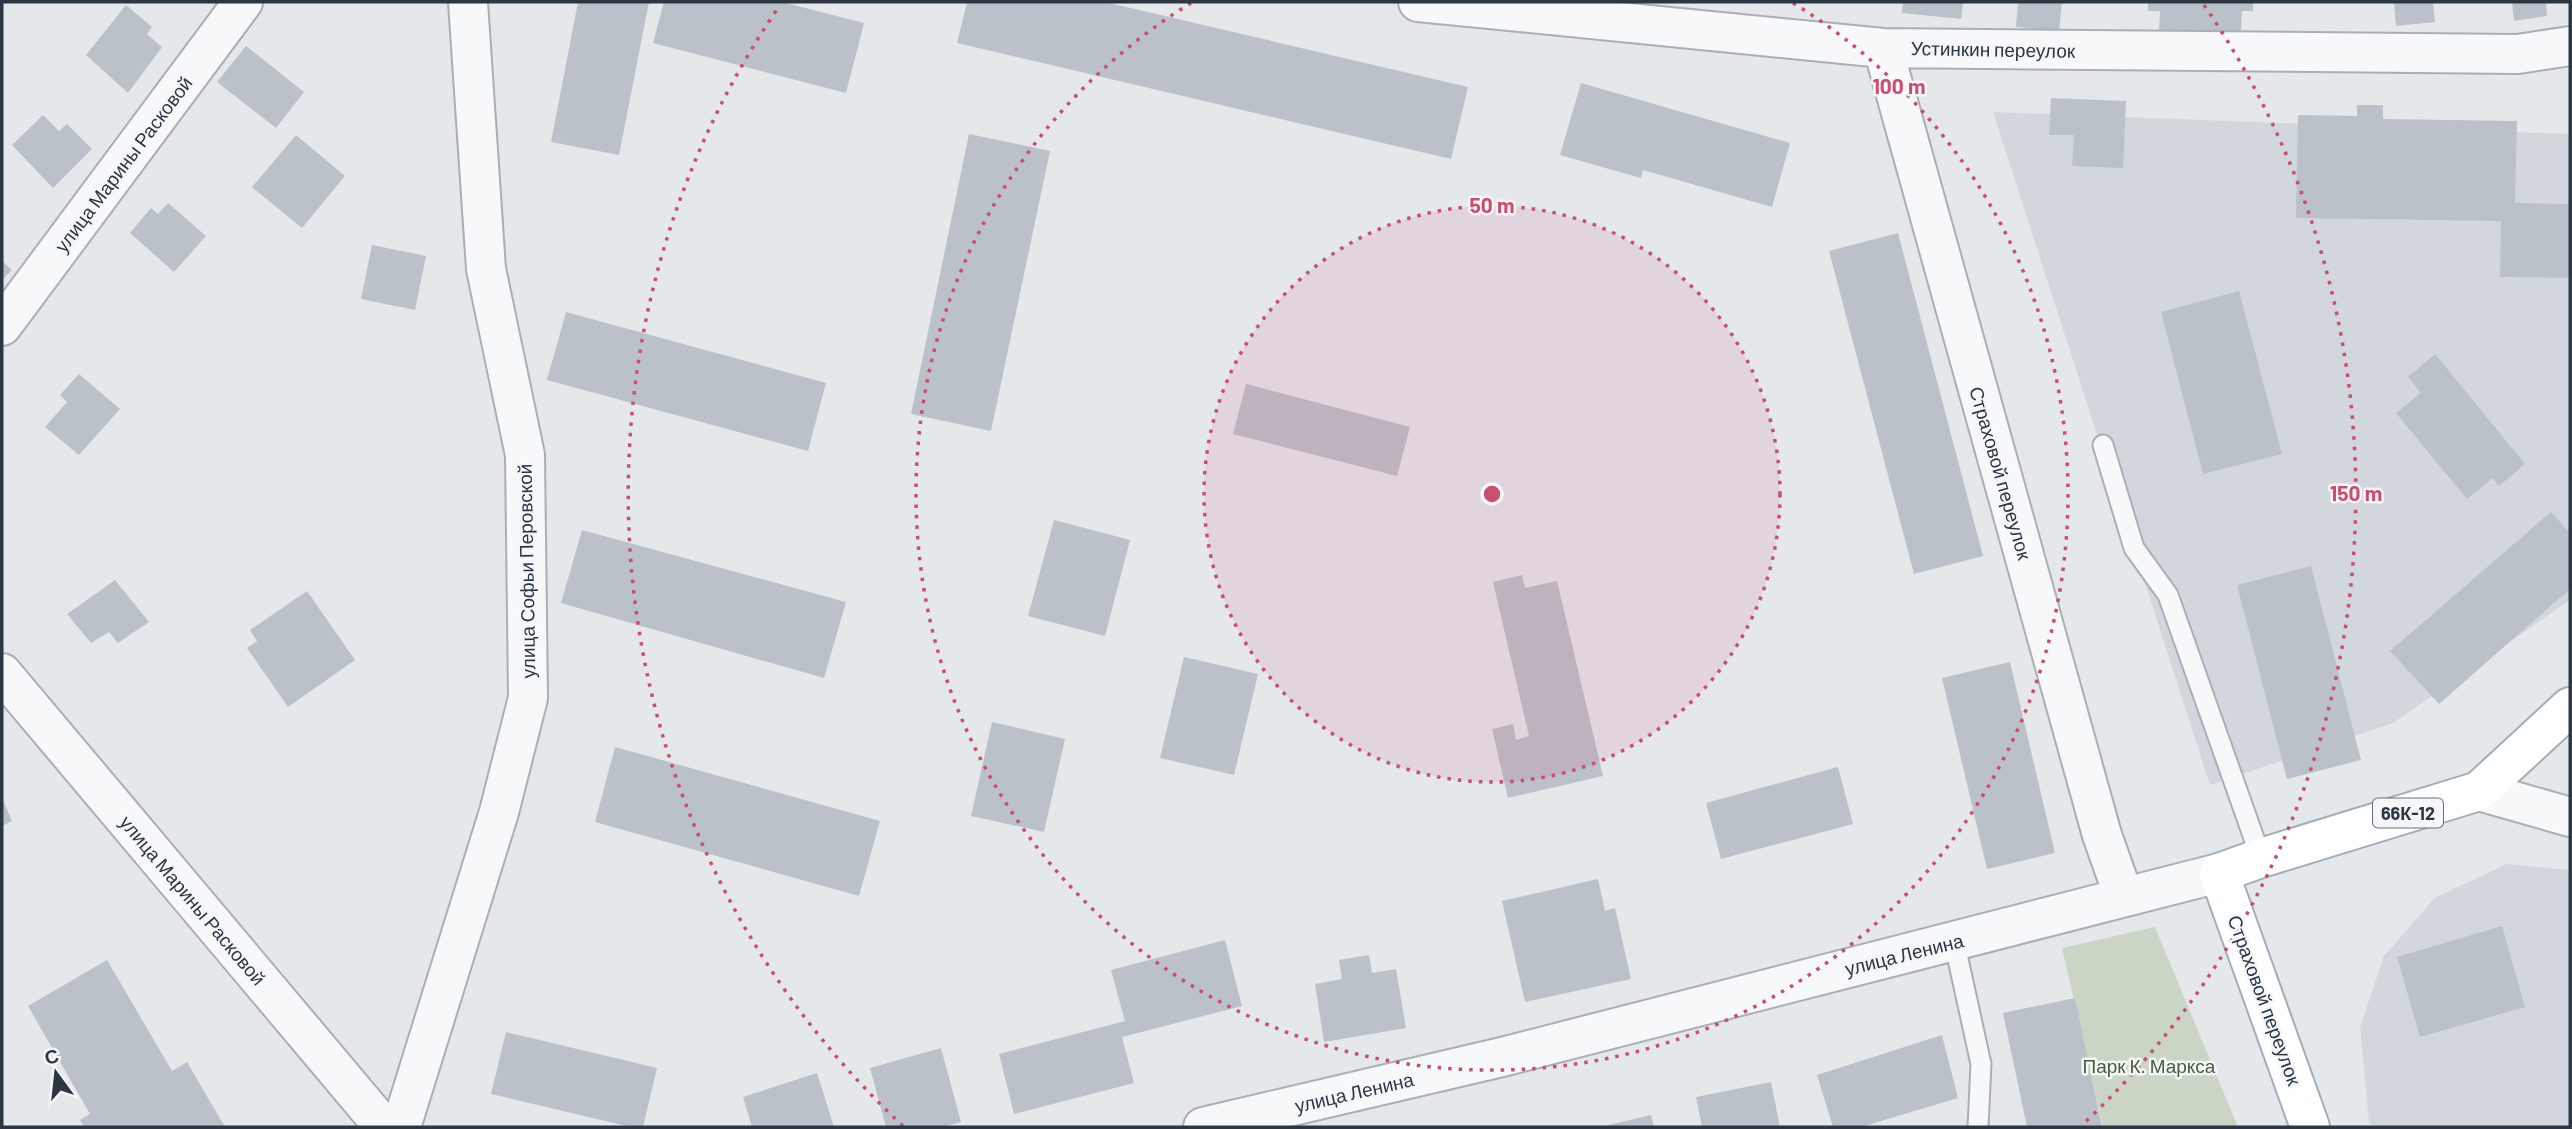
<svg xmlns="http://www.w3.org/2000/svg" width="2572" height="1129" viewBox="0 0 2572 1129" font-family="Barlow,sans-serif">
	<rect width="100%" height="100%" fill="#e4e8eb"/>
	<path fill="#d2d7dd" d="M1993 112 2570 134V600L2393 723 2210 785Z
		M2506 864 2570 870V1127H2374L2369 1122 2360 1027 2384 956 2435 898Z"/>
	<path fill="#cbd5c5" d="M2155 927 2238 1127H2103L2062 948Z"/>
	<path fill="#bbc1c8" d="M578 2H649L619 155 551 142Z
		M664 2H782L864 23 846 93 653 43Z
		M967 2H1105L1468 87 1451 159 957 43Z
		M1903 2H1963L1961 19 1902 13Z
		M2018 2H2062L2059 31 2016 27Z
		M2148 2H2253V11H2242L2241 33 2159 31 2160 11H2148Z
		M2394 2H2433L2435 22 2396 26Z
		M2512 2H2546L2547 16 2514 21Z
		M126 5 152 27 147 34 162 47 128 93 86 55Z
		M246 46 304 92 276 128 217 82Z
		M1581 83 1790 143 1772 207 1643 170 1641 178 1560 155Z
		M2051 98 2126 101 2123 168 2072 166 2074 135H2049Z
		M2357 105H2383V119L2517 121 2515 203 2570 204V278L2500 277 2501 221 2296 218 2298 115 2357 116Z
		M43 115 59 131 67 124 92 149 53 188 12 145Z
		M969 134 1050 151 991 431 911 414Z
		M296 135 345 176 302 228 252 187Z
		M168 203 206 236 174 272 130 233 151 208 158 214Z
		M1898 233 1983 556 1914 574 1829 251Z
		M372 245 426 256 415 310 361 299Z
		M2 261 12 270 2 280Z
		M2239 291 2282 454 2203 474 2161 312Z
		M566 312 826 383 808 451 547 380Z
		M2435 354 2525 464 2499 486 2493 478 2467 499 2396 413 2421 393 2408 377Z
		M79 374 120 409 79 455 45 427 67 402 60 395Z
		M1246 384 1410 427 1397 476 1233 434Z
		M2551 512 2570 533V589L2439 704 2390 651Z
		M1054 520 1130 540 1105 636 1028 616Z
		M582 530 846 602 824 678 561 603Z
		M2311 566 2361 760 2287 779 2237 585Z
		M1522 575 1525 588 1557 581 1603 776 1508 798 1492 729 1513 724 1516 740 1529 736 1493 582Z
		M115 580 149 622 118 643 109 632 91 643 67 614Z
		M307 591 355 660 288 707 247 648 257 641 250 630Z
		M1184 657 1258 674 1234 775 1160 758Z
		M2010 662 2055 853 1987 869 1942 678Z
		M992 722 1065 739 1044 832 971 816Z
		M615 747 880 821 859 896 595 822Z
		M1838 767 1853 824 1721 859 1706 803Z
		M2 798 12 821 2 826Z
		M1598 879 1605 911 1615 908 1631 979 1525 1002 1502 901Z
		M2502 926 2525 1007 2420 1037 2397 957Z
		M1225 940 1242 1006 1122 1037 1134 1083 1014 1114 999 1054 1125 1021 1111 970Z
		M1369 955 1372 973 1396 969 1406 1028 1324 1042 1315 984 1342 979 1339 960Z
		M107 960 172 1071 187 1062 225 1127H84L80 1120 90 1114 28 1006Z
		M2075 998 2102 1127H2027L2003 1013Z
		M506 1032 657 1068 643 1127H631L491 1094Z
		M1942 1035 1958 1098 1861 1127H1833L1817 1075Z
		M941 1048 961 1122 943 1127H886L870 1068Z
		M817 1073 834 1127H752L743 1097Z
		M1771 1082 1780 1127H1702L1696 1097Z
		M1651 1115 1654 1127H1604V1126Z"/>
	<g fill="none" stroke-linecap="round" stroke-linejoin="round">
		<g stroke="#a9afb5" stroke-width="23">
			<path id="lane" d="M2103 445 2134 548 2168 595 2261 858
				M1954 941 1981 1064 1978 1127"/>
		</g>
		<g stroke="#a9afb5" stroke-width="42">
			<path id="street" d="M1418 2 1883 48 2518 54 2570 46
				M1883 48 2102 835 2124 897
				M2 326 243 2
				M2 673 384 1127
				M2479 791 2570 817
				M401 1127 499 812 528 698 525 455 486 269 468 2
				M1203 1127 1502 1057 2219 873"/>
		</g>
		<g stroke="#a3adb7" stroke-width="42">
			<path id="primary" d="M2310 1127 2219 873 2261 858 2479 791 2570 707"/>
		</g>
		<use href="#lane" stroke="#f6f8f9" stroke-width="19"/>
		<use href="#street" stroke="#f6f8f9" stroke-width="38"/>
		<use href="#primary" stroke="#fff" stroke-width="38"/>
	</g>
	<circle cx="1492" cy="494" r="288" fill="#cb4e70" fill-opacity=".12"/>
	<g fill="none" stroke="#cb4e70" stroke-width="3.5" stroke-dasharray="3.5 7">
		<circle cx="1492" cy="494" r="288"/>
		<path d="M1793 3A576 576 0 1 1 1191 3"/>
		<path d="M903 1126A864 864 0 0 1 780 5M2204 5A864 864 0 0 1 2081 1126"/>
	</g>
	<g text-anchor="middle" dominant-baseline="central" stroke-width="5" stroke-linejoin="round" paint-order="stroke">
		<rect fill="#f4f6f8" stroke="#687079" stroke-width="2" x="2373" y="798.5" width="70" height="29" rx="5"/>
		<g font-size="18" font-weight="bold" fill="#2c3743">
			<text x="2408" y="813">66К-12</text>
		</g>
		<g font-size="19" fill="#2c3743" stroke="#f4f6f8">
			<text transform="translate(1993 49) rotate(1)">Устинкин переулок</text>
			<text transform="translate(123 164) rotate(-53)">улица Марины Расковой</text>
			<text transform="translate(2001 473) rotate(74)">Страховой переулок</text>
			<text transform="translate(526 571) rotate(-91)">улица Софьи Перовской</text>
			<text transform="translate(193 900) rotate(50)">улица Марины Расковой</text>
			<text transform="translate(1904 954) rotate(-14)">улица Ленина</text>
			<text transform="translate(2265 1000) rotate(70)">Страховой переулок</text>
			<text transform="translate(1354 1092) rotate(-13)">улица Ленина</text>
		</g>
		<g font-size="19" fill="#455f39" stroke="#f4f6f8">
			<text x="2149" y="1065">Парк К. Маркса</text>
		</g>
	</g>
	<circle cx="1492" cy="494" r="10" fill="#cb4e70" stroke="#f4f6f8" stroke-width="3.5"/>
	<g font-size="21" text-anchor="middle" font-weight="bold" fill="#cb4e70" stroke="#f4f6f8" stroke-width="5" stroke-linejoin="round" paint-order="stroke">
		<text x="1899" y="94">100 m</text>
		<text x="1492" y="213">50 m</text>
		<text x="2356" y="501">150 m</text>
	</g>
	<rect width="2572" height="1129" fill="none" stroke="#2c3743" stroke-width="7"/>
	<g transform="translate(56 1073) rotate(345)" stroke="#f4f6f8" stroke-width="5" paint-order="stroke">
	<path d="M0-5L12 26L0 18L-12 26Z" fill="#2c3743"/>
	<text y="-10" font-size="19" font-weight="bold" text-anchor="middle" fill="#2c3743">С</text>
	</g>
</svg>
